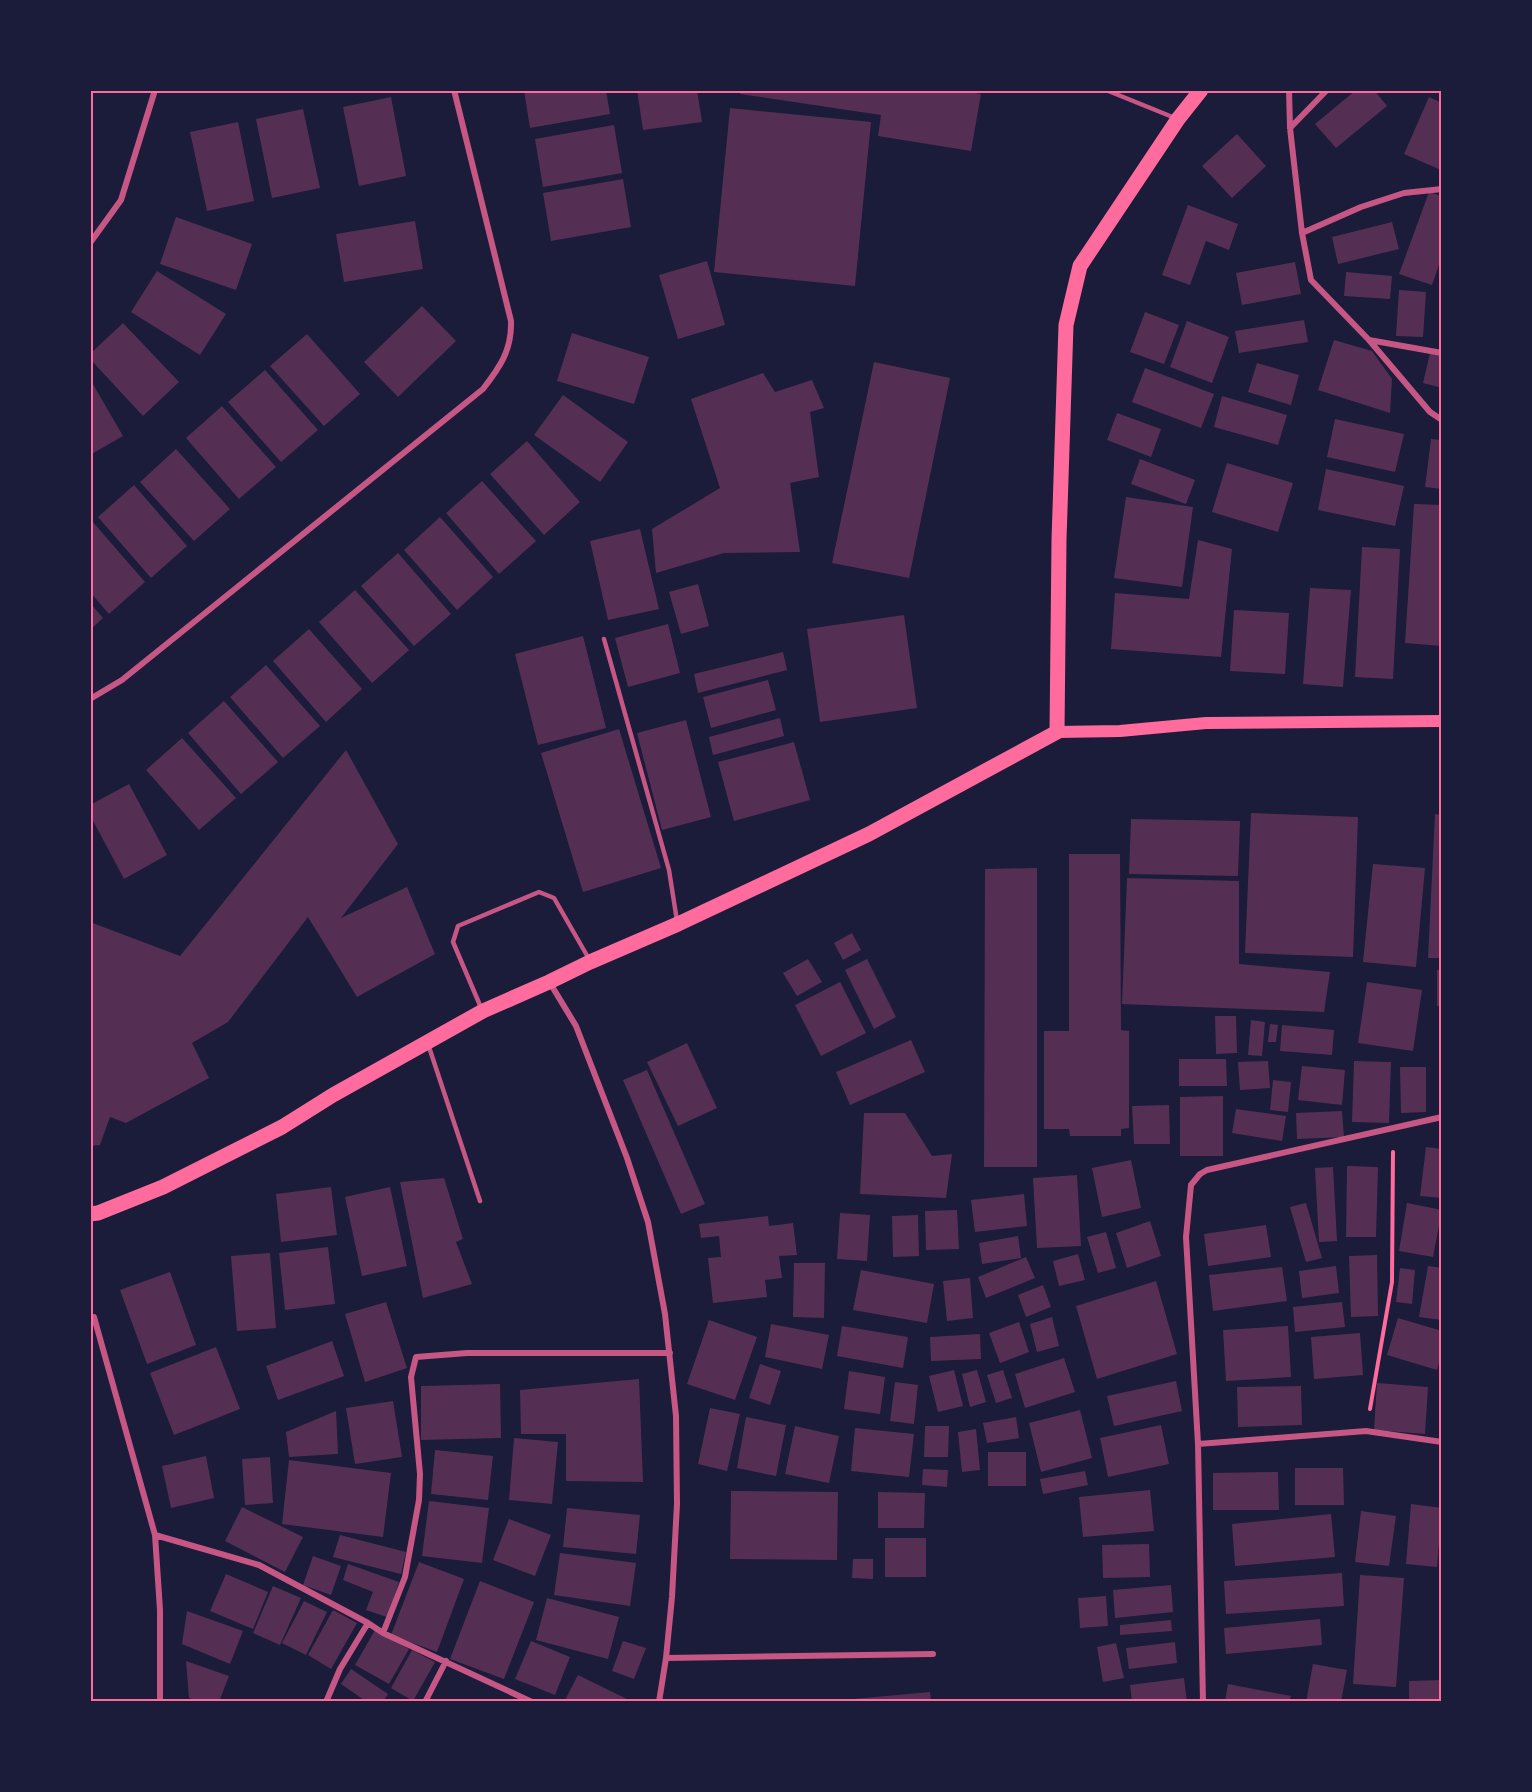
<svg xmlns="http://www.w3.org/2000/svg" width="1532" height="1792" viewBox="0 0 1532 1792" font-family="'Varela Round',sans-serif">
	<rect width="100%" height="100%" fill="#1b1b3a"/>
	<path fill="#542f53" d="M524 90H606L610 114 530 128Z
		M637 90H697L702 122 643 130Z
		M740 90H961L981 94 971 151 878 136 881 115 740 94Z
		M1356 90H1374L1387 106 1336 148 1315 124Z
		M391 97 406 176 359 186 343 107Z
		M1429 97 1442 103 1441 170 1404 154Z
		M730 108 871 122 855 286 714 272Z
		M303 109 320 188 272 198 256 119Z
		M238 122 254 201 207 211 190 132Z
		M614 125 622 173 543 187 535 139Z
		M1237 134 1266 166 1232 198 1202 166Z
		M623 179 631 227 551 241 543 193Z
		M1429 192 1442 196V256L1432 285 1399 274Z
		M1188 205 1238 224 1229 250 1206 241 1190 285 1162 275Z
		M176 217 252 244 236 290 160 264Z
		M415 221 423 269 344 282 336 234Z
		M1392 222 1399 249 1338 264 1332 237Z
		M707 261 725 325 678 339 659 275Z
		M1295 262 1301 294 1242 305 1236 273Z
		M157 271 226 314 200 355 131 312Z
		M1346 272 1392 276 1390 299 1344 296Z
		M1399 290 1426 292 1423 337 1396 336Z
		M422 306 456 341 398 397 364 362Z
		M1145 312 1179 325 1164 364 1130 352Z
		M1304 320 1308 342 1239 353 1235 331Z
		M1187 321 1229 337 1212 383 1170 367Z
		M123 323 179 382 143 416 90 359V354Z
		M572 333 649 357 634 404 557 381Z
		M307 334 360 394 324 426 270 366Z
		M1334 340 1372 351 1392 379 1390 413 1318 390Z
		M1430 353 1442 356V388L1423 383Z
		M874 362 950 378 909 578 832 563Z
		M1257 363 1299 375 1291 405 1248 392Z
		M1145 368 1214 394 1201 428 1132 402Z
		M265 370 318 430 281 462 228 402Z
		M763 373 775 392 812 380 824 408 810 412 819 477 790 483 800 552 724 553 656 573 652 529 720 488 691 399Z
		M90 379 123 436 90 455Z
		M563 395 628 442 600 482 534 435Z
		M1222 396 1287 415 1278 445 1214 427Z
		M222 406 276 467 239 499 186 438Z
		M1117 413 1161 429 1151 457 1107 440Z
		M1335 419 1404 434 1395 472 1327 457Z
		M1431 439 1442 440V489L1425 487Z
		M527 441 580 502 544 535 490 474Z
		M176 449 230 509 194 541 140 482Z
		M1140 459 1195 480 1186 504 1131 484Z
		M1227 463 1293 483 1278 532 1212 512Z
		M1326 469 1404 486 1395 526 1318 510Z
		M482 481 536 541 499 574 446 513Z
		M134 485 187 546 151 578 98 517Z
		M1126 497 1193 507 1182 587 1114 578Z
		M1414 504 1442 505V646L1405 643Z
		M440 517 493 577 457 610 404 550Z
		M92 521 145 582 109 614 90 592V523Z
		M640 529 659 609 608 620 590 541Z
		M1198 540 1232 549 1221 657 1111 649 1115 593 1189 599Z
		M1362 547 1400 549 1393 679 1355 677Z
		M398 553 451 614 414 646 361 586Z
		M698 584 709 626 681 634 669 592Z
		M1310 588 1351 590 1343 687 1303 684Z
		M355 590 409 650 372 683 319 622Z
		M90 603 103 618 90 630Z
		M1234 610 1289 613 1285 674 1230 671Z
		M904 615 917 708 820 722 807 629Z
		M668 624 680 673 628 687 615 638Z
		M309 629 362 689 326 722 273 661Z
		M583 636 606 728 538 745 515 654Z
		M783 652 787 670 698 693 694 674Z
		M266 665 320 726 283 758 230 697Z
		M768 680 776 710 711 728 703 697Z
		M224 701 278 762 241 794 188 733Z
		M780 718 784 736 713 755 709 737Z
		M686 720 711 817 662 830 637 733Z
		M619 729 661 868 583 892 541 753Z
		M182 738 236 798 199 830 146 770Z
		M794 742 810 800 734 821 718 762Z
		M346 750 398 844 341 918 407 887 435 954 357 997 308 917 228 1022 192 1043 209 1078 126 1123 110 1117 100 1145 90 1146V922L180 956Z
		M129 784 167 855 124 879 90 815V805Z
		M1251 813 1358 817 1353 957 1245 953Z
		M1435 814 1442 815V958H1428Z
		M1131 819 1240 821 1238 876 1129 874Z
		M1069 854H1120L1121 1030 1129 1031V1128L1121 1129V1136H1070L1069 1129H1044V1031H1069Z
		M1373 864 1425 868 1416 967 1363 962Z
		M1037 868V1167H984L985 869Z
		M1127 878 1239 881V964L1330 972 1324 1012 1122 1004Z
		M852 933 861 950 843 960 834 943Z
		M808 959 822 982 797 996 783 973Z
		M867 959 896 1017 874 1029 845 970Z
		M1437 970H1442V1006H1437Z
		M840 982 866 1033 821 1056 795 1005Z
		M1367 982 1422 990 1413 1051 1358 1043Z
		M1215 1016H1236L1237 1053 1216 1054Z
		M1251 1020 1265 1022 1262 1056 1248 1055Z
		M1270 1024 1278 1025 1276 1042H1268Z
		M1282 1025 1334 1030 1332 1055 1280 1051Z
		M911 1040 925 1072 850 1105 836 1072Z
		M687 1043 717 1108 678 1126 647 1062Z
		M1179 1059H1226L1227 1086H1179Z
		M1268 1061 1270 1088 1240 1090 1238 1062Z
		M1354 1061 1391 1062 1389 1123 1352 1122Z
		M1302 1066 1345 1070 1342 1105 1298 1100Z
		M1400 1067H1426V1112L1401 1113Z
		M647 1070 705 1204 681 1214 623 1080Z
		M1273 1080 1291 1082 1288 1112 1270 1110Z
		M1223 1096V1156H1180V1097Z
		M1169 1105 1170 1144H1134L1132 1106Z
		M1236 1109 1286 1116 1282 1141 1232 1133Z
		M1342 1111 1344 1137 1297 1139 1296 1113Z
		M864 1113H905L932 1156 952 1154 946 1198 860 1194Z
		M1426 1147 1442 1149V1198L1420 1196Z
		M1131 1160 1141 1208 1102 1217 1092 1168Z
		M1347 1166 1378 1167 1376 1237H1346Z
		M1333 1167 1337 1241 1319 1242 1315 1168Z
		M1077 1175 1081 1246 1037 1248 1033 1178Z
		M444 1178 463 1239 456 1242 472 1284 423 1298 400 1182Z
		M331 1187 337 1235 281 1242 276 1194Z
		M390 1187 407 1266 362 1276 345 1197Z
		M1024 1194 1027 1226 975 1232 971 1200Z
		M1306 1203 1322 1258 1306 1262 1290 1207Z
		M1407 1203 1442 1210 1433 1257 1399 1251Z
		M957 1210 959 1249 926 1250 925 1211Z
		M840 1213 870 1215 867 1261 837 1259Z
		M918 1215 919 1256 893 1257 892 1216Z
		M768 1216 769 1226 793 1223 797 1255 779 1256 782 1278 765 1280 767 1297 713 1303 708 1258 721 1257 719 1236 701 1238 699 1224Z
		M1150 1221 1161 1256 1127 1268 1116 1233Z
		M1266 1225 1271 1257 1208 1266 1204 1234Z
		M1106 1232 1116 1268 1098 1273 1087 1237Z
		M1018 1236 1021 1258 982 1264 979 1243Z
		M328 1247 335 1304 285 1310 279 1253Z
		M270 1253 276 1328 237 1331 231 1256Z
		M1078 1254 1085 1280 1059 1286 1053 1261Z
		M1377 1255 1378 1316 1351 1317 1349 1256Z
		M1026 1257 1035 1278 986 1298 978 1277Z
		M794 1263H825L824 1318 793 1317Z
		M1336 1266 1339 1293 1302 1298 1299 1271Z
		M1428 1266 1442 1268V1320L1419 1317Z
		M1282 1267 1287 1301 1213 1311 1209 1275Z
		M1400 1268 1415 1270 1412 1304 1396 1302Z
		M861 1270 934 1284 927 1323 853 1310Z
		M170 1272 196 1345 147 1364 120 1290Z
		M970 1278 973 1318 947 1321 943 1281Z
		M1156 1281 1177 1354 1097 1379 1076 1306Z
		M1043 1285 1051 1307 1026 1317 1018 1295Z
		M386 1302 407 1368 365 1382 345 1314Z
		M1342 1302 1345 1327 1295 1332 1293 1307Z
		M1052 1317 1059 1346 1037 1352 1030 1324Z
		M1398 1318 1442 1331V1352L1437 1370 1387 1355Z
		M709 1320 757 1337 735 1400 687 1384Z
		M1019 1322 1029 1352 1000 1363 989 1333Z
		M771 1324 829 1335 822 1369 765 1357Z
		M842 1326 908 1337 903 1368 837 1356Z
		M1288 1326 1291 1377 1226 1381 1223 1330Z
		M1360 1333 1363 1375 1314 1379 1311 1337Z
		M980 1334 981 1359 931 1361 930 1337Z
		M332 1341 344 1376 278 1400 266 1366Z
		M216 1347 240 1409 174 1435 150 1373Z
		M1064 1358 1075 1392 1025 1408 1015 1374Z
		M760 1364 781 1371 770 1405 749 1398Z
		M954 1370 963 1406 938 1412 929 1376Z
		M977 1370 986 1402 970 1407 962 1374Z
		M1003 1370 1012 1398 996 1403 987 1375Z
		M849 1371 885 1377 880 1414 844 1409Z
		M639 1379 643 1482 566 1481V1434H521L520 1390Z
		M1176 1381 1182 1411 1114 1426 1107 1396Z
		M895 1382 918 1385 914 1424 890 1421Z
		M1377 1383 1428 1387 1425 1434 1374 1430Z
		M500 1384 501 1438 421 1440V1386Z
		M1301 1386 1302 1425 1238 1427 1237 1387Z
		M393 1401 402 1457 355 1464 346 1408Z
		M710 1408 740 1414 727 1471 698 1464Z
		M1080 1410 1092 1458 1041 1472 1029 1423Z
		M336 1411 338 1454 289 1457 286 1432Z
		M746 1417 786 1425 776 1476 737 1468Z
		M1016 1417 1019 1438 987 1443 983 1423Z
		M1161 1425 1169 1464 1108 1477 1100 1438Z
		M795 1426 839 1436 829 1483 785 1474Z
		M925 1426H949L948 1457H924Z
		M855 1428 914 1434 909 1477 851 1471Z
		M976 1429 980 1470 962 1472 958 1432Z
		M514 1438 558 1442 552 1504 509 1500Z
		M435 1450 493 1456 488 1500 431 1494Z
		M988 1452H1026V1486H988Z
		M206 1456 214 1498 171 1508 162 1466Z
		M270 1457 273 1503 245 1505 242 1459Z
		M289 1460 391 1473 383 1537 282 1524Z
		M1295 1468H1343L1344 1505H1295Z
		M923 1469 948 1470 947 1487 922 1485Z
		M1085 1471 1088 1485 1043 1494 1040 1479Z
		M1278 1472 1279 1510H1213V1473Z
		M1150 1490 1154 1531 1083 1537 1079 1497Z
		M731 1491 838 1492 837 1560 730 1559Z
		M878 1492 925 1493 924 1528H878Z
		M429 1501 489 1508 482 1563 422 1556Z
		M1411 1504 1442 1508 1437 1567 1406 1564Z
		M242 1507 303 1537 285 1572 225 1541Z
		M567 1508 640 1515 636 1554 563 1547Z
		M1361 1511 1396 1516 1389 1566 1355 1562Z
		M1331 1514 1335 1557 1235 1566 1232 1524Z
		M509 1519 551 1535 535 1576 493 1560Z
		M340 1535 406 1552 401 1574 333 1557Z
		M885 1538H926V1577H885Z
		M1149 1544 1150 1577 1103 1578 1102 1545Z
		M560 1553 636 1563 630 1606 554 1595Z
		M313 1556 341 1566 331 1595 303 1585Z
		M853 1559H873V1579L852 1578Z
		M419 1562 464 1579 437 1652 391 1635Z
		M348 1564 399 1582 387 1617 366 1610 373 1592 343 1580Z
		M1342 1573 1344 1606 1226 1614 1224 1581Z
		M226 1574 268 1592 253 1629 210 1611Z
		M1360 1575 1404 1578 1396 1687 1353 1684Z
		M480 1581 534 1602 504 1679 450 1659Z
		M1171 1585 1173 1612 1115 1618 1113 1590Z
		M273 1586 301 1598 280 1645 253 1633Z
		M1106 1596 1108 1626 1080 1628 1078 1598Z
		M547 1598 619 1617 608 1659 536 1640Z
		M304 1601 327 1612 306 1655 282 1643Z
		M333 1610 357 1623 331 1669 308 1655Z
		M187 1611 243 1631 230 1664 182 1644Z
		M1320 1619 1322 1645 1226 1654 1224 1628Z
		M1171 1620 1172 1631 1120 1635V1625Z
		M375 1630 409 1649 389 1684 355 1665Z
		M531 1641 570 1657 555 1695 515 1679Z
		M623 1641 646 1648 634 1679 612 1671Z
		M1175 1642 1177 1663 1129 1669 1126 1648Z
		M1116 1643 1124 1678 1103 1682 1097 1647Z
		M412 1650 435 1662 413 1701 391 1688Z
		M186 1661 229 1676 219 1702H201L189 1698Z
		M1313 1664 1347 1670 1341 1702H1306Z
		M351 1669 388 1694 383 1702H367L341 1684Z
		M578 1675 633 1702H564Z
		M1184 1678 1187 1702H1132L1130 1685Z
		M1442 1680V1702H1409V1681Z
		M1228 1684 1291 1696 1289 1702H1225Z
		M930 1692 931 1702H842V1700Z
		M768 1699 819 1700V1702H768Z"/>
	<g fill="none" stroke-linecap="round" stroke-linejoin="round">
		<path stroke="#ff6b9d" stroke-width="4" d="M1370 1409 1392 1282 1393 1152"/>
		<path stroke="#c65784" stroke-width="4.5" d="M1106 90 1175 118
			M604 639 669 870 677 921
			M482 1010 453 942 458 926 539 892 554 898 589 959
			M428 1044 480 1201"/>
		<path stroke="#c65784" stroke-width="6" d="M1289 90 1290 128 1302 233 1311 280 1369 340 1430 412 1442 420
			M1290 128 1327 90
			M1302 233 1361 207 1404 193 1442 189
			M90 243 121 200 155 90
			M1369 340 1442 353
			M90 699 122 680 483 389C500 367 512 350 511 321L454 90
			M550 983 576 1026 627 1158 648 1222 665 1314 676 1416 677 1504 672 1597 666 1658 659 1702
			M94 1317 155 1535 160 1610V1702
			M1198 1444 1366 1431 1442 1442
			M155 1535 259 1565 368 1623 383 1633 532 1702
			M383 1633 405 1577 419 1500 420 1474 411 1377 416 1357 467 1353H670
			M666 1658 933 1654
			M326 1702 340 1669 368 1623
			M425 1702 446 1661
			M1203 1702 1198 1444 1186 1237 1191 1185 1200 1174 1207 1170 1442 1117"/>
		<path stroke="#ff6b9d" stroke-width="12" d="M1057 732 1120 731 1206 723 1442 721"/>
		<path stroke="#ff6b9d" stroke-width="15" d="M90 1214 98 1213 163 1187 282 1127 333 1095 483 1011 549 982 590 962 678 924 869 834 1057 732 1059 540 1066 325 1080 266 1178 119 1201 90"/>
	</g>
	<rect width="1532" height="1792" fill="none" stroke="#1b1b3a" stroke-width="183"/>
	<rect x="92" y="92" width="1348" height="1608" fill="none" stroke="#ff6b9d" stroke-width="2"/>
</svg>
